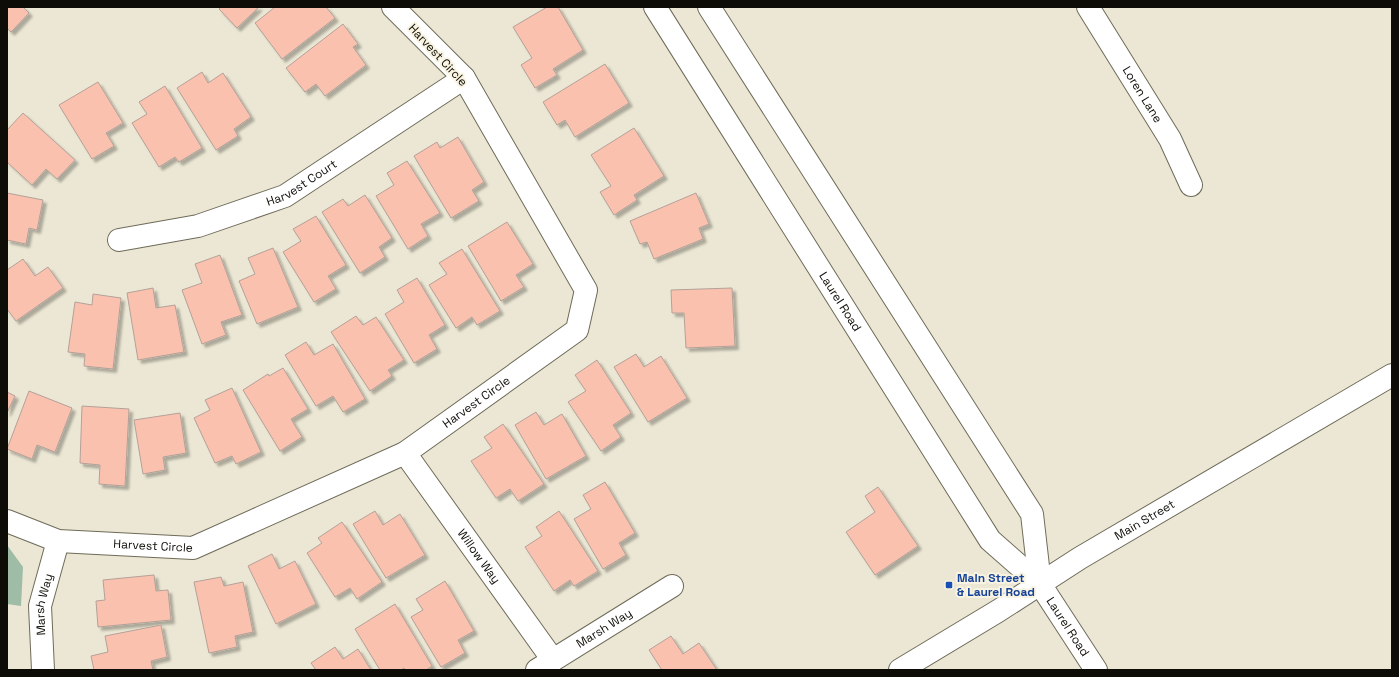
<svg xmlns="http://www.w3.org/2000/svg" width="1399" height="677" viewBox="0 0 1399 677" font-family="'Space Grotesk',sans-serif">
	<defs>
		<filter id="shadow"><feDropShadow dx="3.5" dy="3.5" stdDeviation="1" flood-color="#0004"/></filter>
	</defs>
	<rect width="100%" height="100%" fill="#ebe7d4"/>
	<path fill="#9fbca6" d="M7 545 23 567 21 606 7 604Z"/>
	<path fill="#fac2ae" stroke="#b4a098" filter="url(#shadow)" d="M7 7H23L29 13 11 32 7 28Z
		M221 7H259L237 28 219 9Z
		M275 7H326L335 18 282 59 255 23Z
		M547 7H558L583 50 553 69 557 75 535 88 521 65 532 58 513 27Z
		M343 24 358 44 353 47 366 65 325 96 316 84 305 92 286 68Z
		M605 64 629 103 575 137 565 120 557 125 543 102Z
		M202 72 208 83 223 73 251 117 234 129 238 136 216 150 177 88Z
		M98 82 123 123 106 133 114 146 92 159 59 105Z
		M165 86 202 148 179 162 175 157 159 167 132 123 147 114 139 102Z
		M23 113 75 160 57 179 46 169 32 185 7 162V130Z
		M634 128 664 176 634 195 637 200 614 215 600 192 611 186 591 155Z
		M458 137 484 182 472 190 479 201 451 218 414 156 437 142 440 148Z
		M407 161 440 213 421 224 428 236 408 249 376 196 394 185 387 173Z
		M7 193 43 200 37 230 29 228 26 244 7 240Z
		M696 193 709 224 699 228 703 239 654 259 647 242 640 244 630 221Z
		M365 195 392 238 379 247 385 257 360 273 322 212 343 199 348 206Z
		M316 216 346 265 328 276 336 289 314 302 283 252 301 241 293 229Z
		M507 222 533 264 516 275 524 287 501 301 468 246Z
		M273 248 298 307 257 324 239 281 255 274 248 258Z
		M462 249 500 311 477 325 472 317 456 328 429 285 447 274 439 263Z
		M220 255 242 315 221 322 226 335 202 344 182 290 202 283 195 264Z
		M23 259 35 276 48 267 63 288 16 321 7 309V270Z
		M417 278 445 325 429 335 437 349 414 363 385 314 404 302 397 290Z
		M153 288 156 308 175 305 184 352 138 360 127 293Z
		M732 288 735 346 686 348 684 313H672L671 290Z
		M93 294 121 298 113 369 84 366 85 354 68 352 75 302 92 305Z
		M356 316 363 325 376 317 404 360 388 370 392 376 370 391 331 332Z
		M306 342 314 355 333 344 365 399 343 412 333 396 316 406 285 355Z
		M636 354 644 367 661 356 687 398 648 422 614 367Z
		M597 360 631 413 613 425 621 437 601 451 568 402 586 391 575 375Z
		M283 368 308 409 291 419 302 437 280 451 243 390 268 374 269 376Z
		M232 388 261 452 236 464 232 456 215 463 194 418 210 410 205 400Z
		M29 391 72 408 55 452 37 445 32 459 7 449Z
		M7 392 15 396 7 413Z
		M82 406 129 409 125 486 99 484 100 465 80 463Z
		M536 412 544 425 562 414 586 456 546 479 515 425Z
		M180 413 186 453 163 457 165 470 143 474 134 420Z
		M503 424 544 484 518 501 510 489 496 498 471 461 492 448 484 437Z
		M605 482 635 533 619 543 626 555 603 569 574 519 591 509 583 495Z
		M878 487 918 546 875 575 846 532 875 512 865 496Z
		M375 511 383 525 400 514 425 555 386 578 353 524Z
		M559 511 598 571 574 586 570 580 554 591 525 547 542 536 536 527Z
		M342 522 382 582 357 599 350 588 335 597 307 553 322 543 318 538Z
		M272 554 279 569 295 561 316 604 276 624 248 566Z
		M154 575 156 591 168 590 171 620 98 627 96 601 105 600 103 580Z
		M221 577 224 586 243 582 253 632 235 636 237 647 209 653 194 582Z
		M445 581 474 631 458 640 465 653 441 667 411 617 423 610 416 599Z
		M395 604 432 666 426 670H405L404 668 401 670H380L355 629Z
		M161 625 167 657 151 661 153 670H94L91 656 108 652 105 636Z
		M671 636 683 654 699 643 717 670H662L649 650Z
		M335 647 343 659 358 649 371 670H316L311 663Z"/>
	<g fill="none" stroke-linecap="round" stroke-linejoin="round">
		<g stroke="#6f6b5a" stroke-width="24">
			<g id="minor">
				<path id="s1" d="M1088 7 1170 139 1191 185"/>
				<path id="s2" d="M119 240 198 226 285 196 464 78"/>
				<path id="s3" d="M405 453 553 660"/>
				<path id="s4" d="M7 521 58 541 193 548 405 453 577 330 586 290 464 78 393 7"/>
				<path id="s5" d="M43 670 40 606 58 541"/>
				<path id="s6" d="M537 670 672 586"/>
			</g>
		</g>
		<g stroke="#6f6b5a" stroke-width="24">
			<g id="tertiary">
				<path id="s7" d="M1040 584 1096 670"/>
			</g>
		</g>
		<g stroke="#6f6b5a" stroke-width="24">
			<g id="secondary">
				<path id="s8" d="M655 7 990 540 1040 584"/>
				<path d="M709 7 1032 514 1040 584"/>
			</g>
		</g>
		<g stroke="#6f6b5a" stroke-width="24">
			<g id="primary">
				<path id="s9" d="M900 670 998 611 1080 558 1392 375"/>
			</g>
		</g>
		<use href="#minor" stroke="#fff" stroke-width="22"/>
		<use href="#tertiary" stroke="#fff" stroke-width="22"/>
		<use href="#secondary" stroke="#fff" stroke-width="22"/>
		<use href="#primary" stroke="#fff" stroke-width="22"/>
	</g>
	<rect fill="#1a4fb4" stroke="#f9f4e1" stroke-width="1.5" x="945" y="581" width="8" height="8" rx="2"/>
	<g text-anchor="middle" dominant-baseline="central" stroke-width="4" stroke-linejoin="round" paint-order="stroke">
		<g font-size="12" fill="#0d0c06" stroke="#f9f4e1">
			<text transform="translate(438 55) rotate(47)">Harvest Circle</text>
			<text stroke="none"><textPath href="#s1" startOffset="103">Loren Lane</textPath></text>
			<text stroke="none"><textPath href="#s2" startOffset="193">Harvest Court</textPath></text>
			<text stroke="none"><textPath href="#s8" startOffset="348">Laurel Road</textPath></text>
			<text stroke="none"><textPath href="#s4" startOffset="510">Harvest Circle</textPath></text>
			<text stroke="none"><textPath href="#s9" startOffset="287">Main Street</textPath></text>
			<text stroke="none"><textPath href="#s4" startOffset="150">Harvest Circle</textPath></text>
			<text stroke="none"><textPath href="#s3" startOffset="127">Willow Way</textPath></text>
			<text stroke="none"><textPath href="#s5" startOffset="66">Marsh Way</textPath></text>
			<text stroke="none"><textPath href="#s7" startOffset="51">Laurel Road</textPath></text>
			<text stroke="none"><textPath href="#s6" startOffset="79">Marsh Way</textPath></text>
		</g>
		<g font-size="12" font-weight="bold" fill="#164399" stroke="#f9f4e1" text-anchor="start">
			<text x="957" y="578">Main Street<tspan x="957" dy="14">&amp; Laurel Road</tspan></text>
		</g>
	</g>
	<rect width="1399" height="677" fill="none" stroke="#0d0c06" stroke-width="16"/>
</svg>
